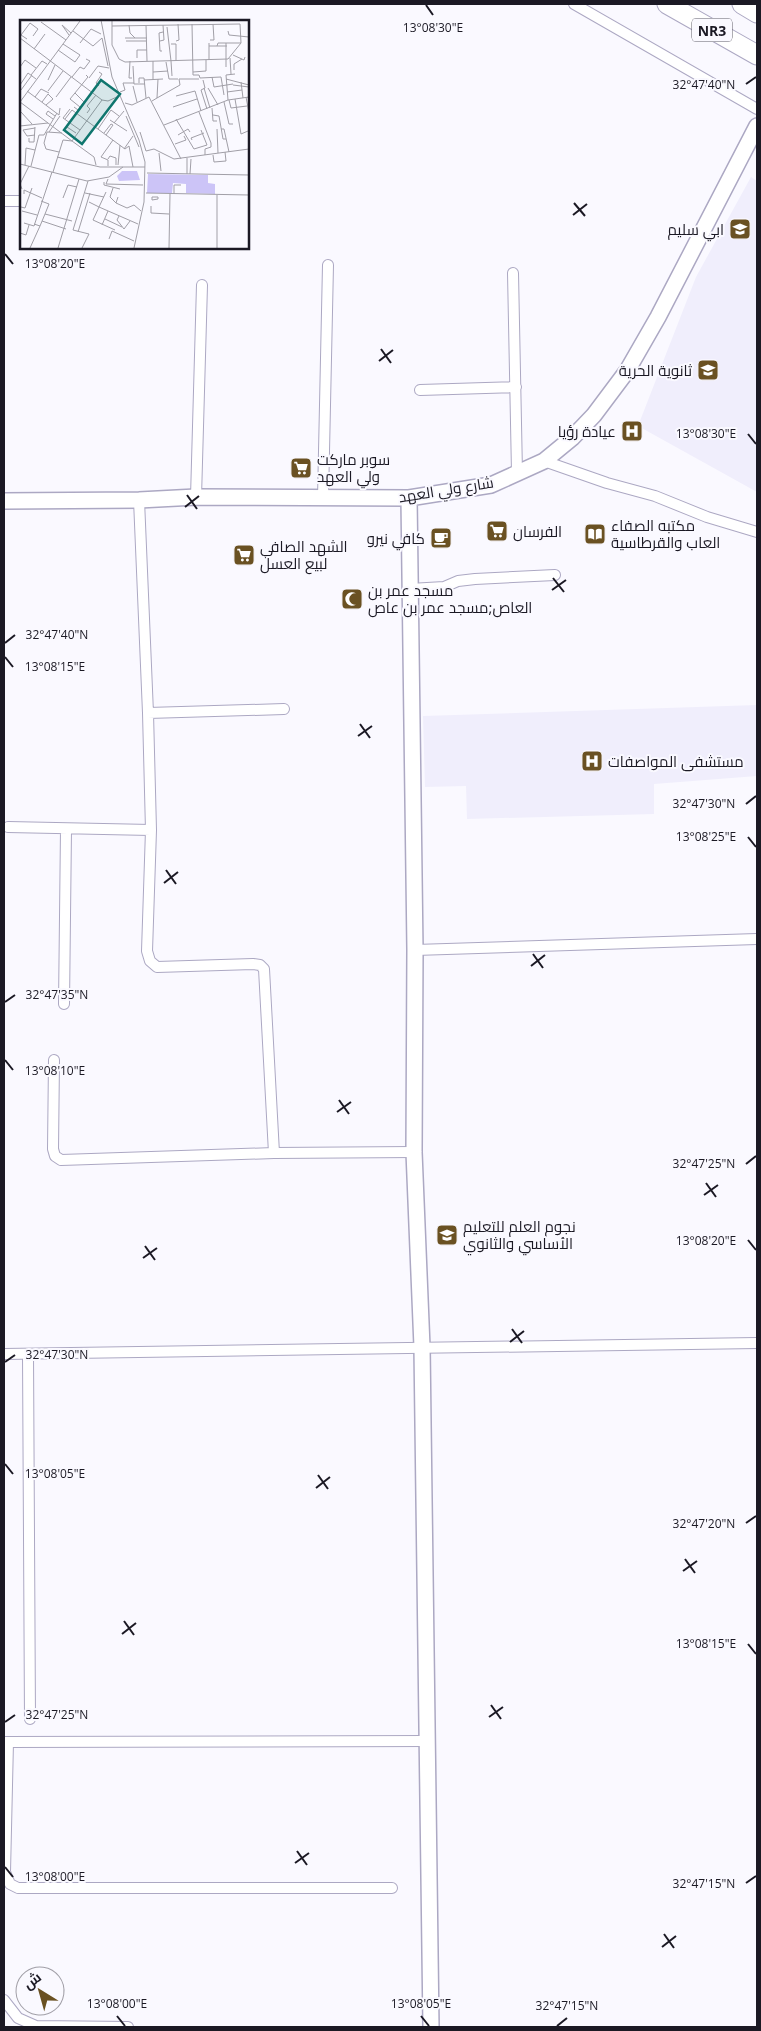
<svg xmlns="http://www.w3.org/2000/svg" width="761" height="2031" viewBox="0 0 761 2031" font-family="'Open Sans',Cairo,sans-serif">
	<rect width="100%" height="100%" fill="#faf9ff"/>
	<path fill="#f0eefc" d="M751 177 757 181V492L638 426 696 277Z
		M757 705V776L654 784V814L467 819 466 786 425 787 423 716Z"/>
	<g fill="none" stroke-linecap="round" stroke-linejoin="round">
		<g stroke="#aca8c3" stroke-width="12">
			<path id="street" d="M574 4 757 109
				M4 201H21
				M513 273 517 473
				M420 390 516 387
				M544 461 607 483 655 496 707 517 757 532
				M196 497 202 285
				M323 498 328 265
				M139 500 148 713 151 830 147 951 150 961 157 967 253 964 260 965 264 969 274 1153
				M410 589 444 587 458 581 475 579 555 575
				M148 713 284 709
				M8 827 151 830
				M415 950 757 939
				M64 1004 66 829
				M54 1060 53 1149 55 1156 61 1160 274 1153 414 1152
				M4 1354 757 1343
				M28 1354 30 1719
				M4 1742 428 1741
				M8 1742 5 1872 10 1884 18 1888H392
				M4 2000 18 2018 36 2026 128 2027"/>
		</g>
		<g stroke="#aca8c3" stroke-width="18">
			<path id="secondary" d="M409 498 415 950 414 1152 422 1347 431 2027
				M4 501 139 500 196 497 409 498 491 485 544 461 572 438 594 415 627 371 658 317 757 126"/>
		</g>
		<g stroke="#aca8c3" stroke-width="21">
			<path id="highway" d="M667 4 757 55
				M742 4 757 13"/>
		</g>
		<use href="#street" stroke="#fff" stroke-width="10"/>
		<use href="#secondary" stroke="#fff" stroke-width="15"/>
		<use href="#highway" stroke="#fff" stroke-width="19"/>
	</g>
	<path fill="none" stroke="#1b1924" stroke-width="2" d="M426 5 433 15M746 84 756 77M574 203 585 216M573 215 587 204M5 254 13 264M381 349 391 363M379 361 393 350M748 434 756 444M187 495 197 509M185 507 199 496M553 578 564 592M552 590 566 580M5 643 15 635M5 657 13 667M360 724 370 738M358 736 372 726M746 804 756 796M748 837 756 847M166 870 176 884M164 883 178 872M533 954 543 968M531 966 545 955M5 1002 15 995M5 1060 13 1070M339 1100 349 1114M337 1112 351 1102M746 1164 756 1156M706 1183 716 1197M704 1195 718 1185M748 1240 756 1250M145 1246 155 1260M143 1258 157 1248M512 1329 522 1343M510 1342 524 1331M5 1362 15 1355M5 1464 13 1474M318 1475 328 1489M316 1488 330 1477M746 1523 756 1516M685 1559 695 1573M683 1571 697 1561M124 1621 134 1635M122 1634 136 1623M748 1644 756 1654M491 1705 501 1719M489 1717 503 1707M5 1722 15 1715M297 1851 307 1865M295 1863 309 1853M5 1867 13 1877M746 1883 756 1876M664 1934 674 1948M662 1947 676 1936M117 2016 125 2026M421 2016 429 2026M557 2026 567 2018"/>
	<defs>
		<g id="school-square" transform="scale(1.125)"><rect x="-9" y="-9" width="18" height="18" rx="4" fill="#6a5122" stroke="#faf9ff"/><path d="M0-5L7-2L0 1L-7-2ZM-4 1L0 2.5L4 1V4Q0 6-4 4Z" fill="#fff"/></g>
		<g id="hospital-square" transform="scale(1.125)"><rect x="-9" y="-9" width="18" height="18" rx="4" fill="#6a5122" stroke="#faf9ff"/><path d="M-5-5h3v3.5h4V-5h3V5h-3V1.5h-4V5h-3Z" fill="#fff"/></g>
		<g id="supermarket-square" transform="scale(1.125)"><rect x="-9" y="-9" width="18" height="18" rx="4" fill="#6a5122" stroke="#faf9ff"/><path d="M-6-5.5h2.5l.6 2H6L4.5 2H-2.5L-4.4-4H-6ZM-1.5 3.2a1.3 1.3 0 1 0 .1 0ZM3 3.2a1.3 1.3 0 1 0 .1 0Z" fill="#fff"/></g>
		<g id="library-square" transform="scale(1.125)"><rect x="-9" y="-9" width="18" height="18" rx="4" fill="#6a5122" stroke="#faf9ff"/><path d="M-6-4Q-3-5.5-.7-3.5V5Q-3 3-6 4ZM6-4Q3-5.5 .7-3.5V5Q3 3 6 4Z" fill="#fff"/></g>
		<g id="cafe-square" transform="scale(1.125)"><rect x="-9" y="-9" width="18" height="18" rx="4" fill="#6a5122" stroke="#faf9ff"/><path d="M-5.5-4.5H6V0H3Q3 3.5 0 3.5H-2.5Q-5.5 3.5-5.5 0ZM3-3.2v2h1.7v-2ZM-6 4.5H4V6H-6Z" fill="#fff"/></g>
		<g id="mosque-square" transform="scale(1.125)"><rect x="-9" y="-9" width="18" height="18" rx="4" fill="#6a5122" stroke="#faf9ff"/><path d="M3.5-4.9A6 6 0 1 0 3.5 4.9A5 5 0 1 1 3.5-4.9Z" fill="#fff"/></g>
	</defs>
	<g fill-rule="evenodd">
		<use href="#school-square" x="740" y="229"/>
		<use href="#school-square" x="708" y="370"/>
		<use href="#hospital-square" x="632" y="431"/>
		<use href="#supermarket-square" x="301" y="468"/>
		<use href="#supermarket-square" x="497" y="531"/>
		<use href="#library-square" x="595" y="534"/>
		<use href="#cafe-square" x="441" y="538"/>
		<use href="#supermarket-square" x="244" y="555"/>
		<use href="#mosque-square" x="352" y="599"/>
		<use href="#hospital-square" x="592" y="761"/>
		<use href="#school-square" x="447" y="1235"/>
	</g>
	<g text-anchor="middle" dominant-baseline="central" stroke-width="4" stroke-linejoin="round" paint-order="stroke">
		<rect fill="#faf9ff" stroke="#5e5c66" stroke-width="1" x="692" y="18.5" width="40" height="23" rx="4"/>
		<g font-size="14" font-weight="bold" fill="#1b1924">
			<text x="712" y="30">NR3</text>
		</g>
		<g font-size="15" fill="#1b1924" stroke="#faf9ff" text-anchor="start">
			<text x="724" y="229" text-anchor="end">ابي سليم</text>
			<text x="692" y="370" text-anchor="end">ثانوية الحرية</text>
			<text x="616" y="431" text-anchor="end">عيادة رؤيا</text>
			<text x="317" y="459">سوبر ماركت<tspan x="317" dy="17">ولي العهد</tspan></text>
			<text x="611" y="525">مكتبه الصفاء<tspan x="611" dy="17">العاب والقرطاسية</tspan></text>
			<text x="513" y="531">الفرسان</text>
			<text x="425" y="538" text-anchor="end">كافي نيرو</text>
			<text x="260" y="546">الشهد الصافي<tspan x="260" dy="17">لبيع العسل</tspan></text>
			<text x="368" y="590">مسجد عمر بن<tspan x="368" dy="17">العاص;مسجد عمر بن عاص</tspan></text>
			<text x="608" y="761">مستشفى المواصفات</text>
			<text x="463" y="1226">نجوم العلم للتعليم<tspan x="463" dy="17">الأساسي والثانوي</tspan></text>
		</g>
		<g font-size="15" fill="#1b1924" stroke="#faf9ff">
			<text transform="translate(446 489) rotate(-9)">شارع ولي العهد</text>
		</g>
	</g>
	<g transform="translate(20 20)">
		<rect width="229" height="229" fill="#faf9ff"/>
		<path d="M102 151H117L120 160 99 161 97 156ZM128 154 188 155V163L195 164V174L166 173V164L153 163 152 173H127Z" fill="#ccc4f7"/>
		<path fill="none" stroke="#a19fa7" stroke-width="1" d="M81 0 92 57 119 120 125 142 124 182 114 228M92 0V25L99 39 105 42 208 39 221 23 220 4M60 1 0 82 52 121 82 80M21 2 46 20M10 3 18 9 13 16M172 4 173 55H179L180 58 201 57 204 75M109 5 110 13 115 18M126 5 127 41M92 6 220 4M147 7 151 41M53 11 73 26 82 18M208 11 209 15 229 17M49 15 42 5 51 13M0 18 82 80 88 81 99 76M82 18 88 46M105 18H127M7 19 1 15 10 3M190 20H194L193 4M106 21H127M140 21 144 20 143 5M156 21 159 20 158 4M60 23 71 9 81 14M189 23V40M151 24H156V41M189 26H207M197 26 198 23H221M14 29 25 14M38 30 55 42 60 35 43 24M142 31H140L139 13 143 12M213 35 224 40 225 37M117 38V30H127M210 38 211 54M110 41 109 58H112M133 41V60M151 41 152 56M146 42 149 59H158M113 46 114 64H125M0 47 5 40 16 48M206 47V23M214 50V44L222 39M79 52 82 54 76 63 79 66M133 52 148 51M173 52 186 51V40M11 55 22 41 27 44M52 57 60 47 64 49 70 41 66 39M192 57 194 67 213 64M69 58 78 46 89 48M206 59 229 65M28 60 35 45M124 60 143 59M183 60 185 68 181 70 187 89M221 62 223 78M119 63V58H124L126 78M0 65 8 53 16 59M213 65 229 67M113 66 117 82M184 68 190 88M188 68 198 85M1 70 12 55M7 71 39 95 40 88M28 71 43 51M100 72 105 70 103 63H114M207 72 222 70M156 76 175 71 181 91M15 77 21 69 29 73M36 77 51 57M226 77 229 93M137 78 160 65 159 59H179M215 79 221 114 228 111M208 80 206 55 215 54M209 80 211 88 227 86M132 81 137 78 138 59M22 82 28 74 33 79 26 85M204 82 209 104H213M105 83 112 85 129 77 161 139M54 87 58 90 64 82 55 73M60 87 50 79 68 57 66 55M153 87 177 79M192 88 193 101H197M50 89 43 98 60 110M1 92 12 104M179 92 191 123V127L185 129V135M67 93 70 89 67 86 76 75M193 95 199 96 203 119H206M106 96 119 127M33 99 26 94 28 91 35 96M45 99 52 90 105 129 109 126 113 147M156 99 174 129 187 125M90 100 107 111M49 103 47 107 56 113M94 103 104 91M144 105 208 80 229 77M0 106 28 103M15 108 3 110 7 116 15 115M78 109 91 90 99 96M197 109 198 133M201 109H204L209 132M181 110 187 125M29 112 40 96M120 112 126 131 134 129 154 139 229 129M84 113 91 104 93 105 86 115M158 115 168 109 170 112M9 118V122H14L15 107M172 120 171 118 184 113M155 124 166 120 164 116M104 129 113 116M39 132 26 129 24 123 27 112 42 113M139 133 141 151M193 135 194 142 206 141 205 132M37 137 80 147H103M88 139 90 136 96 138V145M0 144 67 161 89 157 103 147H125M5 145 6 128 15 130M98 145 100 125M11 146 19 115H24L37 93M88 146V140L81 137 93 120M33 152 43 120 52 121 74 137 76 145M127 153 229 155M167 154V138M170 154 171 139M88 159 86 164 123 165M84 162V165L100 169M93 168 90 177 96 183M2 169 0 164 9 146M65 173 84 177M126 173 229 175M4 174V170L22 178M154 174V165H161M197 175V228M98 177 96 183 107 188 114 185 121 191M132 177H138V179L132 180ZM43 178 48 165 57 167M21 181 29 184 25 194M69 182 79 187 86 172M131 186V193L149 194M1 187 5 188 12 168M2 191 17 195M99 196 97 200 104 209 110 201M85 199 102 207M22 201 46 209M4 203 14 206 32 152M14 204 20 206 25 194 52 201M82 205 88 191M95 210 73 200 79 187 118 204M58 212 70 173M0 213 6 215 9 205M89 219 92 211 114 221M10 228 20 206M38 228 59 159M62 228 69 214 53 210 68 161M149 228 150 174"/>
		<path fill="#0f766e" fill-opacity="0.15" stroke="#0f766e" stroke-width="2.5" d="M81 60 100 74 62 124 44 110Z"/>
		<rect width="229" height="229" fill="none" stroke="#1b1924" stroke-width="2.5"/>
	</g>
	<g font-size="12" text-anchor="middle" fill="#1b1924" stroke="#faf9ff" stroke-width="4" stroke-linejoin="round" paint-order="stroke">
		<text x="433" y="32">13°08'30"E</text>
		<text x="704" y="89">32°47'40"N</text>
		<text x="55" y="268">13°08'20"E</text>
		<text x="706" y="438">13°08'30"E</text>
		<text x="57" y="639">32°47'40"N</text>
		<text x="55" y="671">13°08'15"E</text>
		<text x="704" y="808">32°47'30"N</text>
		<text x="706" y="841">13°08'25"E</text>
		<text x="57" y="999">32°47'35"N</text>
		<text x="55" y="1075">13°08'10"E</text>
		<text x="704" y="1168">32°47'25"N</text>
		<text x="706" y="1245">13°08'20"E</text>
		<text x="57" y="1359">32°47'30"N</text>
		<text x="55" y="1478">13°08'05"E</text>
		<text x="704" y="1528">32°47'20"N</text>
		<text x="706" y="1648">13°08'15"E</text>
		<text x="57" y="1719">32°47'25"N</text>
		<text x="55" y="1881">13°08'00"E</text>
		<text x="704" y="1888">32°47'15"N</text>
		<text x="117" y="2008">13°08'00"E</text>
		<text x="421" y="2008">13°08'05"E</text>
		<text x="567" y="2010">32°47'15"N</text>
	</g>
	<rect width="761" height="2031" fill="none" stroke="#1b1924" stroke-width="10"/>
	<g transform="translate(40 1991) rotate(323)"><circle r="24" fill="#faf9ff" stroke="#a19fa7"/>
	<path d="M0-4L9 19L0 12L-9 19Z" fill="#6a5122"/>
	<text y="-8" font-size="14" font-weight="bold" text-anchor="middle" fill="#1b1924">ش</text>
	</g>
</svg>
